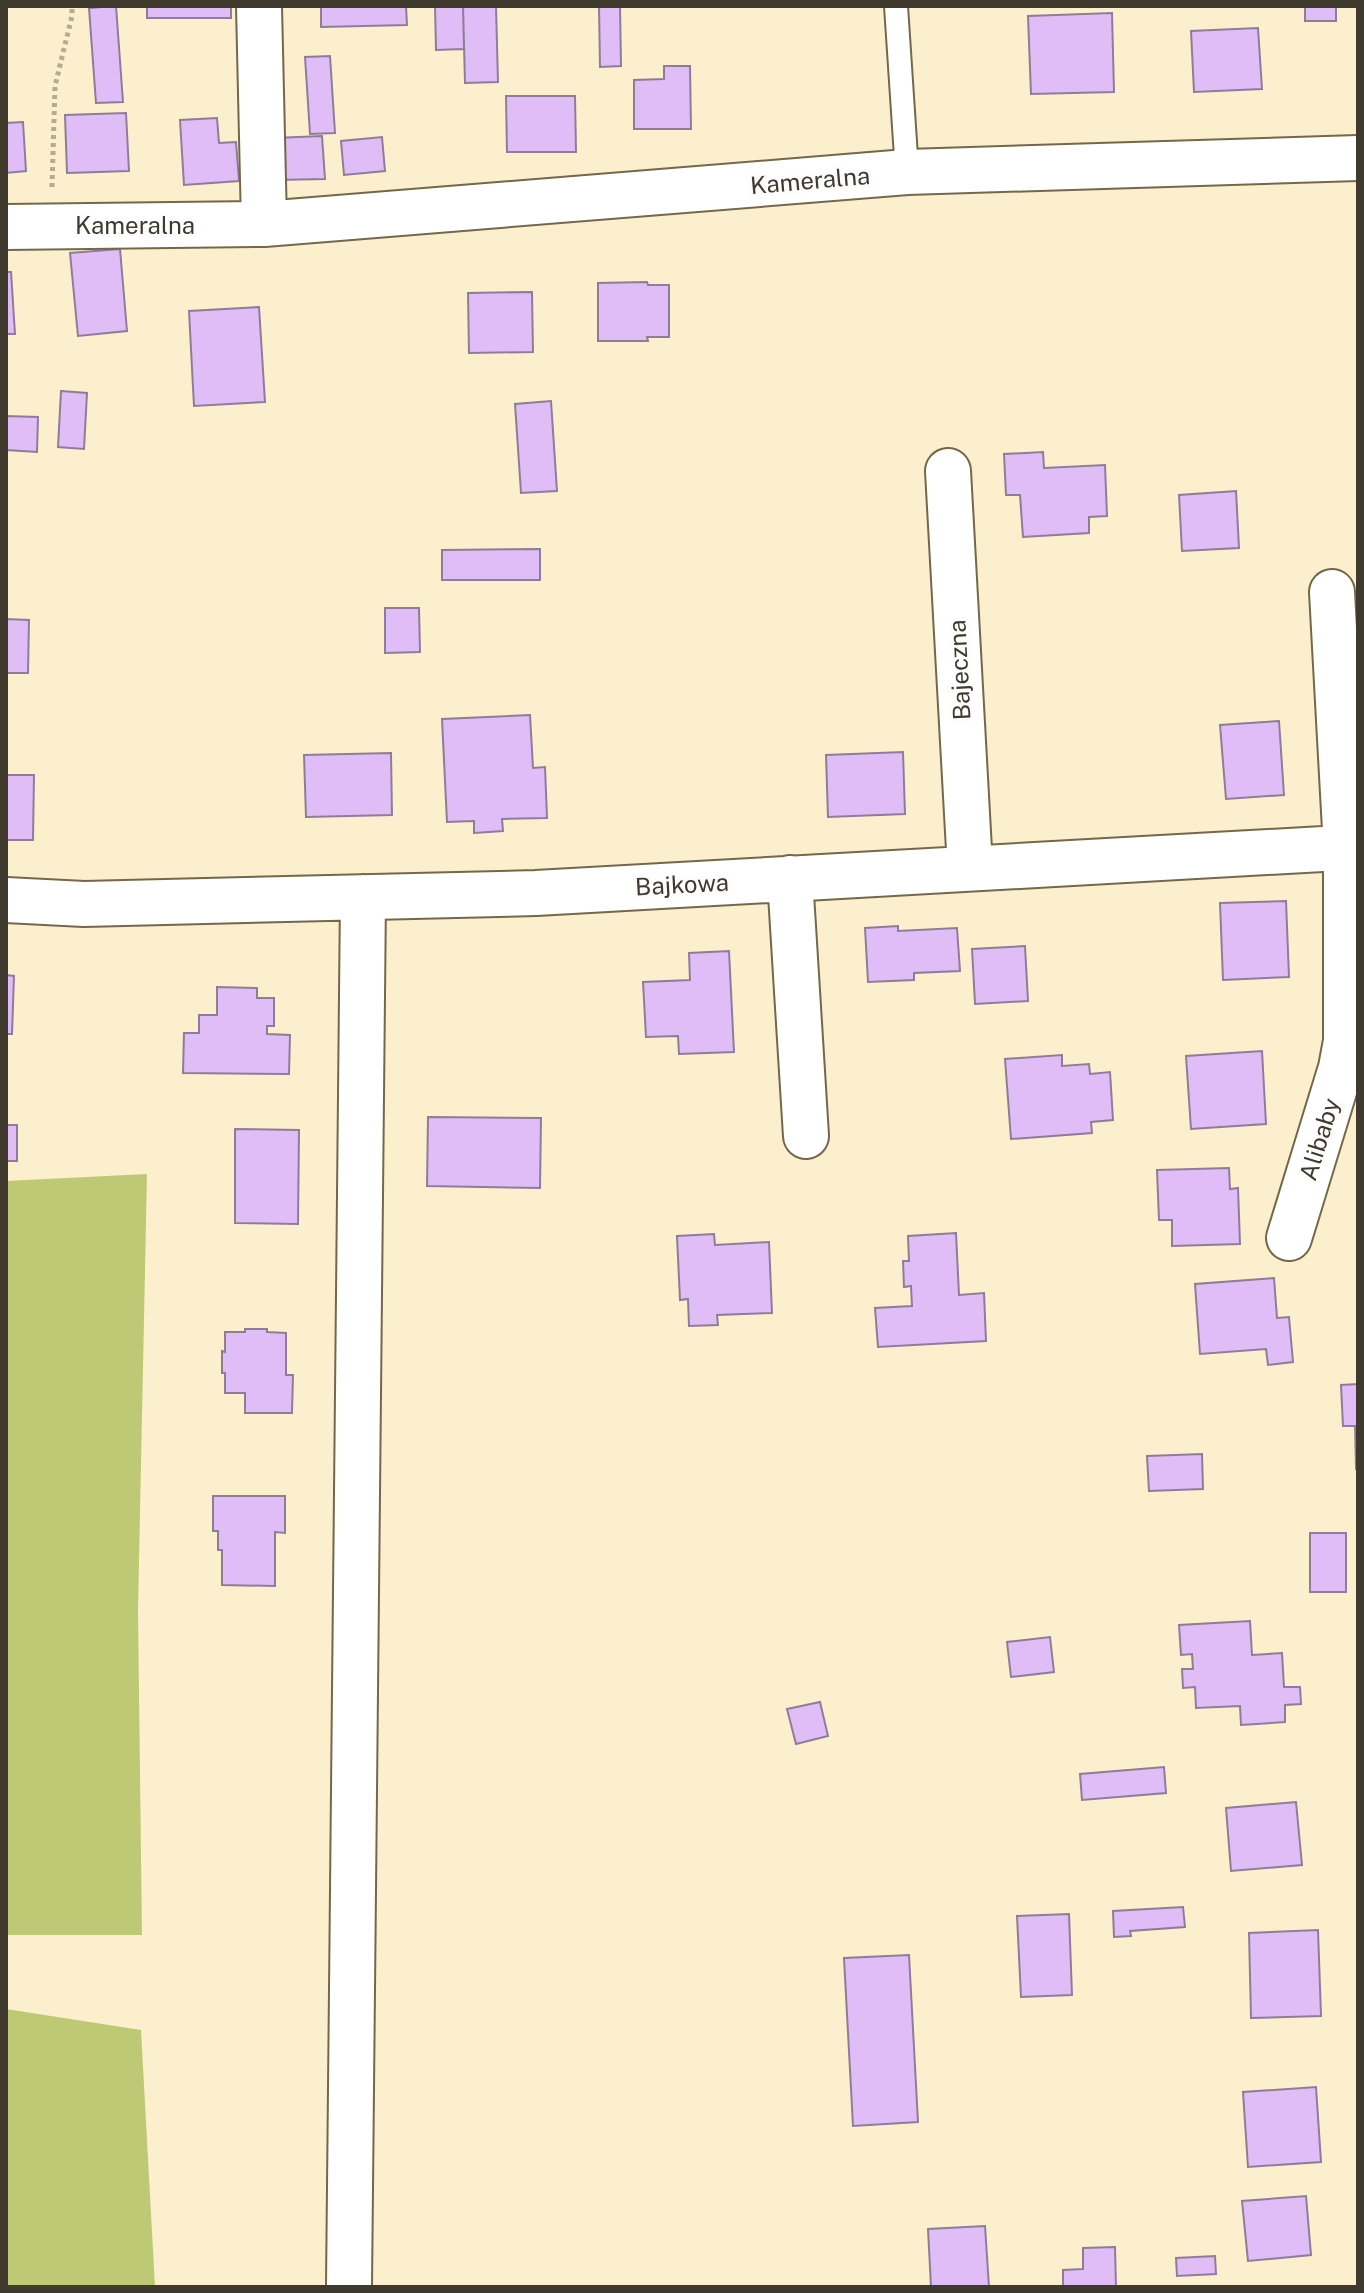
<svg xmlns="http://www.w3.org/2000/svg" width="1364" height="2293" viewBox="0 0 1364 2293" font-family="'Public Sans',sans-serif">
	<rect width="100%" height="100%" fill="#fcefce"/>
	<path fill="#bec975" d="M147 1174 138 1610 142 1935H6V1181Z
		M6 2009 141 2030 155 2287H6Z"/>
	<path fill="#e1bdf7" stroke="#8e7d98" stroke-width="2" d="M116 6 123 102 96 103 89 8Z
		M147 6H231V18H147Z
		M321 6H406L407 25 321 27Z
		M435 6H463L464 49 436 50Z
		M463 6H496L498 82 465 83Z
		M599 6H620L621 66 600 67Z
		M1305 6H1336V21H1305Z
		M1112 13 1114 92 1031 94 1028 16Z
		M1258 28 1262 89 1194 92 1191 31Z
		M330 56 335 133 310 134 305 57Z
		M664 66H690L691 129H634V80L664 79Z
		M506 96H575L576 152H507Z
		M126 113 129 171 67 173 65 115Z
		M217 118 219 143 236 142 239 181 184 185 180 120Z
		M23 122 26 171 6 173V123Z
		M322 136 325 179 276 180 274 138Z
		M382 137 385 171 344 175 341 141Z
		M120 249 127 331 78 336 70 253Z
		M6 272H11L15 334H6Z
		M647 282 648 285H669V337H647L648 341H598V283Z
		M532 292 533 352 469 353 468 293Z
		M259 307 265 402 194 406 189 311Z
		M61 391 87 393 84 449 58 447Z
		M551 401 557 491 521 493 515 404Z
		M6 416 38 417 37 452 6 450Z
		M1043 452 1044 468 1105 465 1107 516 1089 517V533L1023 537 1020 495H1006L1004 454Z
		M1236 491 1239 548 1182 551 1179 495Z
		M540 549V580H442V550Z
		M385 608H419L420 652 385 653Z
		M6 619 29 620 28 673H6Z
		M530 715 533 768 545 767 547 818 502 819 503 831 474 833V821L447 822 442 719Z
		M1279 721 1284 795 1226 799 1220 725Z
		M903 752 905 814 828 817 826 755Z
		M391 753 392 815 306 817 304 755Z
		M6 775H34L33 840H6Z
		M1286 901 1289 977 1223 980 1220 903Z
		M898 926V931L957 928 960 971 914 973V980L868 982 865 928Z
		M1025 946 1028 1001 975 1004 972 949Z
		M729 951 734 1052 679 1054 678 1036 646 1037 643 982 690 980 689 953Z
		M6 975 14 976 12 1034H6Z
		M217 987 257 988V998H274V1026H267V1034L290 1035 289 1074 183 1073 184 1033H199V1015H217Z
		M1262 1051 1266 1124 1191 1129 1186 1056Z
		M1062 1055V1066L1089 1064 1090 1074 1110 1072 1113 1120 1091 1122 1092 1133 1011 1139 1005 1059Z
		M428 1117 541 1118 540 1188 427 1186Z
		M6 1125H17V1161H6Z
		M235 1129 299 1130 298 1224 235 1223Z
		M1229 1168 1230 1189 1238 1188 1240 1244 1172 1246V1220H1159L1157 1170Z
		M956 1233 959 1295 984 1293 986 1341 878 1347 875 1308 912 1306 911 1286 904 1287 903 1261H909L908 1236Z
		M714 1234 715 1245 769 1242 772 1313 717 1315 718 1325 689 1326 688 1299 680 1300 677 1236Z
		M1274 1278 1277 1318 1289 1317 1293 1362 1268 1365 1266 1349 1200 1354 1195 1284Z
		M245 1329H267V1332L286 1333V1375H293L292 1413H245V1393H225V1373H222V1351L225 1352V1332H245Z
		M1358 1384V1469H1356L1355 1426H1343L1341 1385Z
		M1202 1454 1203 1489 1149 1491 1147 1456Z
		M213 1496H285V1533L275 1532V1586L222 1585V1550H218V1531H213Z
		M1310 1533H1346V1592H1310Z
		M1250 1621 1252 1655 1282 1653 1284 1687H1300L1301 1704 1285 1705V1722L1241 1725 1240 1706 1196 1708 1195 1687 1183 1688 1182 1669H1193L1192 1654 1181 1655 1179 1625Z
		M1050 1637 1054 1672 1011 1677 1007 1642Z
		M820 1702 828 1736 796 1744 787 1709Z
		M1164 1767 1166 1793 1082 1800 1080 1774Z
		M1296 1802 1302 1865 1231 1871 1226 1808Z
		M1183 1907 1185 1927 1130 1931 1131 1936 1114 1937 1113 1911Z
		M1069 1914 1072 1995 1021 1997 1017 1916Z
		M1318 1930 1321 2016 1251 2018 1249 1933Z
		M909 1955 918 2122 853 2126 844 1958Z
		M1316 2087 1321 2162 1248 2167 1243 2092Z
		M1306 2196 1311 2255 1248 2261 1242 2201Z
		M985 2226 989 2287H931L928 2229Z
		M1115 2247 1116 2287H1063V2270L1083 2269V2248Z
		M1215 2256 1216 2274 1177 2276 1176 2258Z"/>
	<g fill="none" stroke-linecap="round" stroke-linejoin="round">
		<g stroke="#73684a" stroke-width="26">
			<path id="lane" d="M896 6 907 172"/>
		</g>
		<g stroke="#73684a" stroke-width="48">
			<path id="street" d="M259 6 264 224
				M6 227 264 224 907 172 1358 158
				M948 471 970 868
				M790 878 806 1136
				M6 900 84 904 536 893 1358 847
				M1289 1238 1341 1068 1346 1041V848L1332 592
				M349 2287 363 897"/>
		</g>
		<path stroke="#b5ab92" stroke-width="5" stroke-dasharray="4 4" stroke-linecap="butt" d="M52 187 55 86 72 16V6"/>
		<use href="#lane" stroke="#fff" stroke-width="22"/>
		<use href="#street" stroke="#fff" stroke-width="44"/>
	</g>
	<g text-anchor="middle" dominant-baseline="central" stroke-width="8" stroke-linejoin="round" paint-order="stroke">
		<g font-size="24" fill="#3f3a2d" stroke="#fdfdfd">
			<text transform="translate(810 180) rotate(-5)">Kameralna</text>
			<text x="135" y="225">Kameralna</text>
			<text transform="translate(959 670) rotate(-93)">Bajeczna</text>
			<text transform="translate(682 884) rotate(-3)">Bajkowa</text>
			<text transform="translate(1319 1139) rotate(-73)">Alibaby</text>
		</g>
	</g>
	<rect width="1364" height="2293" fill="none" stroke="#3f3a2d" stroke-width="16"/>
</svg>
